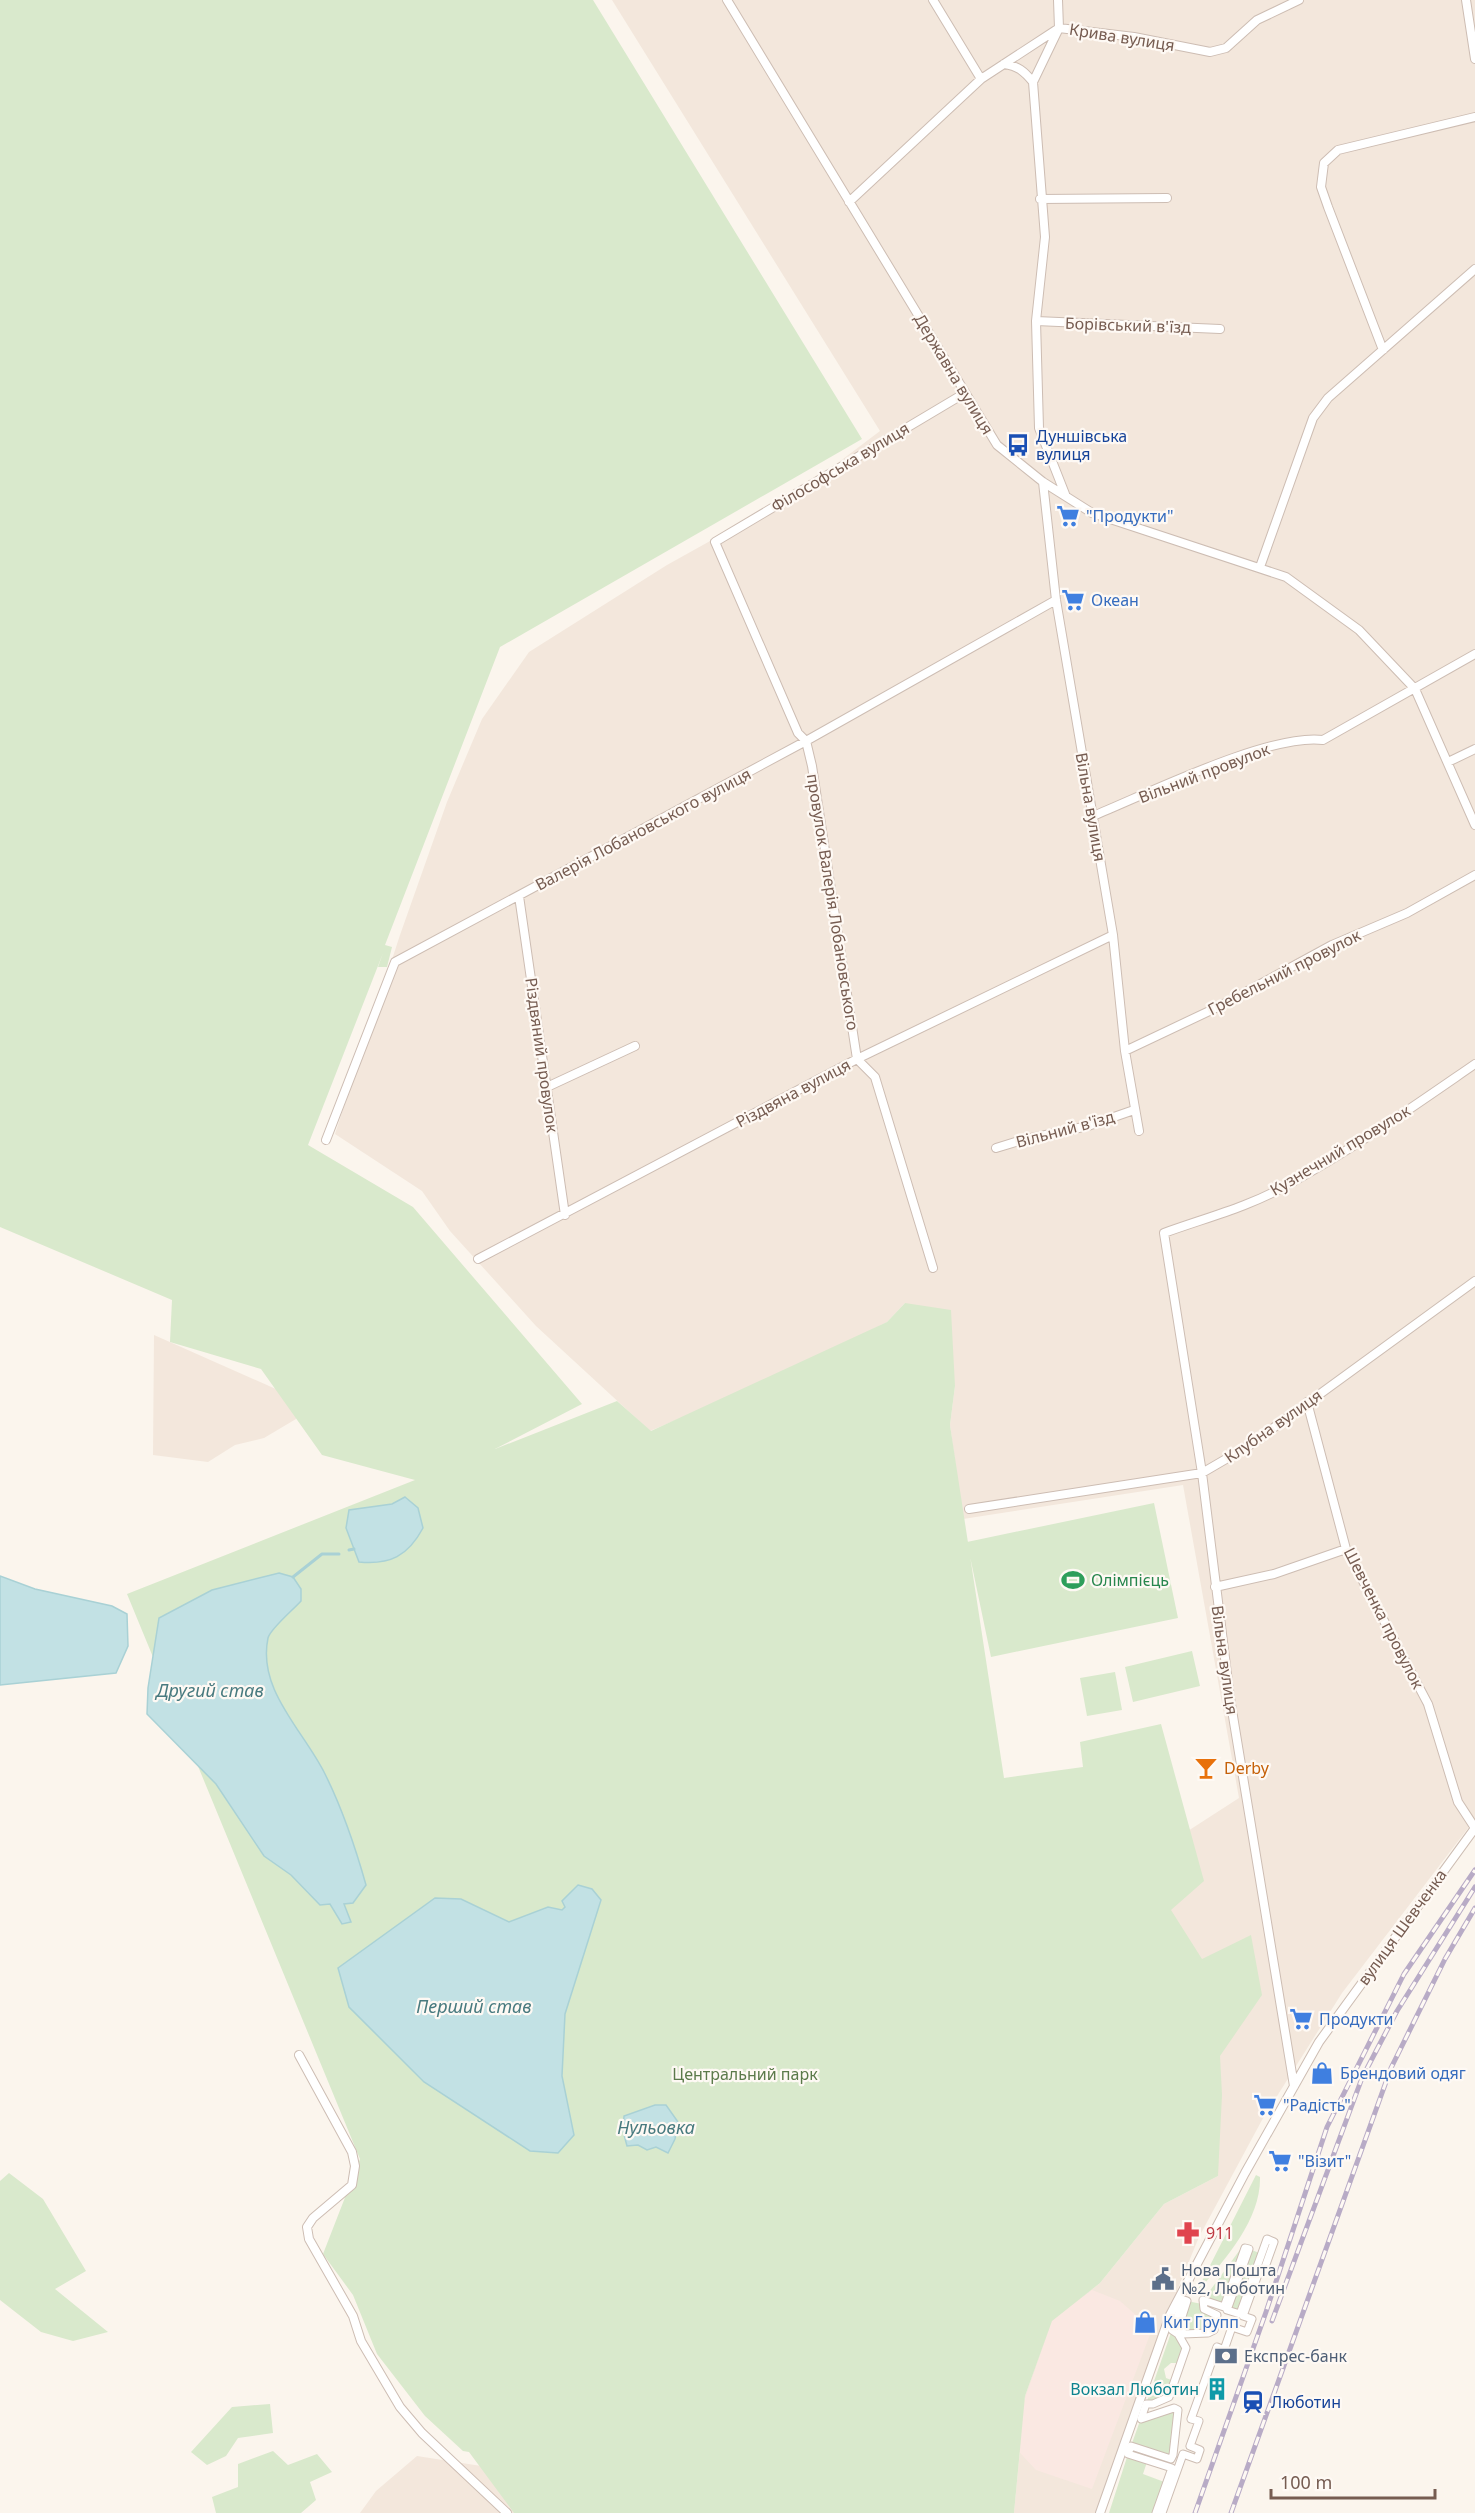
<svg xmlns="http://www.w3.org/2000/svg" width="1475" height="2513" viewBox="0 0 1475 2513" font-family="'Noto Sans',sans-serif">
	<rect width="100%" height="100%" fill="#fbf5ed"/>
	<path fill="#f3e7dc" d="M612 0H1475V1819L1342 1993 1262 2120 1199 2237 1158 2337 1104 2513H1014L1025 2396 1052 2320 1100 2283 1164 2204 1218 2176 1112 1880 1239 1798 1183 1485 963 1519 950 1425 955 1386 905 1303 887 1322 796 1369 650 1431 536 1326 450 1231 422 1191 335 1134 400 935 447 802 482 719 529 652 667 565 802 490 880 431Z
		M154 1335 296 1398V1419L264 1438 235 1445 208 1462 153 1455Z
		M417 2456 494 2468 524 2513H360L376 2491Z"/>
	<path fill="#fae8e2" d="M1092 2290 1120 2301 1152 2329 1092 2489 1036 2470 1010 2442 1052 2320Z"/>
	<path fill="#d9e9cc" d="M0 0H593L862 439 500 647 385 945 392 947 387 967H378L383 953 308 1145 413 1207 582 1404 495 1449 617 1401 651 1431 887 1322 905 1303 951 1310 955 1386 950 1425 1004 1778 1083 1767 1080 1742 1161 1724 1204 1881 1171 1910 1202 1959 1251 1935 1262 1995 1220 2056 1222 2095 1218 2176 1164 2204 1100 2283 1052 2321 1025 2396 1014 2513H514L469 2452 463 2451 425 2416 377 2354 353 2295 323 2254 360 2159 127 1594 415 1480 322 1455 261 1369 170 1342 172 1300 0 1227Z
		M1154 1503 1178 1618 991 1657 967 1542Z
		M1192 1651 1200 1686 1133 1702 1125 1667Z
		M1115 1672 1122 1710 1087 1716 1080 1678Z
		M9 2173 43 2199 86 2271 55 2289 108 2332 73 2341 41 2332 0 2300V2181Z
		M1256 2175 1260 2177C1261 2222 1222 2262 1195 2295Z
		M1242 2247 1224 2307 1203 2300Z
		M1249 2249 1262 2254 1240 2314 1227 2310Z
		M1187 2301 1202 2304 1215 2313 1214 2330 1181 2331Z
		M1172 2330 1186 2348 1177 2363H1171L1164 2369 1166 2378 1174 2381 1169 2397 1146 2404Z
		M270 2404 273 2433 238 2438 226 2456 207 2465 191 2452 232 2407Z
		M1178 2410 1171 2459 1131 2446 1141 2418Z
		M273 2451 288 2465 317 2454 332 2472 310 2482 316 2500 301 2513H216L212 2497 238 2487V2464Z
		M1128 2454 1148 2459 1143 2474 1167 2483 1156 2513H1109Z"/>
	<path fill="#c2e1e4" stroke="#a9d1d5" stroke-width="1.5" d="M405 1497 418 1508 423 1528C408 1556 390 1565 359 1562L346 1528 349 1510 392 1504Z
		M279 1573 293 1577 301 1589V1601C294 1609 270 1629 268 1638 257 1690 304 1731 325 1774 343 1810 355 1846 366 1885L353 1903 344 1904 351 1922 342 1924 330 1904 320 1905 291 1875 264 1856 216 1784 147 1714 148 1688 159 1618 212 1590Z
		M0 1576 35 1589 112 1606 127 1614 128 1646 116 1673 0 1685Z
		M578 1885 592 1889 601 1900 565 2014 562 2076 574 2135 558 2153 530 2151 424 2082 349 2007 338 1968 435 1898 461 1899 509 1922 548 1907 562 1910 565 1907 562 1901Z
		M655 2105H666L678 2122 675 2139 668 2153 656 2147 647 2150 638 2145 627 2146 623 2131 624 2116Z"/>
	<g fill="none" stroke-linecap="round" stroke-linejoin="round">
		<path stroke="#a9d1d5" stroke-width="3" d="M349 1550 354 1549
			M293 1577 322 1554H339"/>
		<g stroke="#cdbdb3" stroke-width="9">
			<path id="pedestrian" d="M1156 2513 1172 2468 1128 2454 1131 2446 1171 2459 1173 2455 1178 2410 1174 2408 1141 2419 1146 2404H1153L1169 2397 1186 2348 1178 2334 1172 2330 1184 2300 1187 2301 1180 2323 1183 2334 1208 2333 1214 2330 1217 2315 1204 2309 1203 2300 1224 2307 1245 2248 1249 2249 1227 2310 1240 2314 1267 2239 1274 2242 1264 2270 1260 2269 1243 2316 1252 2319 1247 2332 1232 2327 1224 2350 1217 2347 1191 2419 1199 2421 1190 2446 1200 2450 1197 2459 1183 2454 1162 2513"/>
		</g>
		<g stroke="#cdbdb3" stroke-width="10">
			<path id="minor" d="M727 0 997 445 1043 482 1092 513 1286 577 1359 630 1415 689 1475 825
				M933 0 981 79
				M1058 0 1059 28 1033 82 1045 237 1036 321 1039 428 1065 494
				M1466 0 1475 59
				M1004 64C1018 66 1024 71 1033 82
				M1040 199 1167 198
				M849 202 981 79 1059 28 1134 37 1210 52 1226 48 1257 20 1299 0
				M1036 321 1220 329
				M1383 350 1328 207 1321 187 1324 163 1338 150 1475 117
				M1043 482 1056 600 1113 935 1125 1051 1139 1131
				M1260 567 1313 418 1328 398 1475 269
				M1448 762 1475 749
				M1093 816C1147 794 1270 733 1323 740L1475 654
				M519 896 565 1215
				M1125 1051 1222 1005 1332 945 1407 913 1475 875
				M547 1087 635 1046
				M326 1140 395 962 806 741 1056 600
				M996 1148 1022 1140 1088 1126 1134 1110
				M478 1259 857 1059 1113 935
				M933 1268 875 1077 857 1059 812 766 806 741 798 733 715 542 965 393
				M1307 1402 1346 1549 1428 1704 1458 1802 1475 1828
				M969 1509 1202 1473 1250 1445 1475 1281
				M1215 1587 1274 1574 1346 1549
				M299 2055 352 2152 355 2166 352 2185 313 2218 307 2227 309 2239 353 2316 361 2341 400 2407 422 2433 507 2513
				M1294 2086 1230 1698 1202 1473 1164 1233C1205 1218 1249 1207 1287 1185 1352 1150 1414 1106 1475 1064
				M1100 2513 1170 2315 1245 2173 1319 2042 1475 1828"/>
		</g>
		<use href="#pedestrian" stroke="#fff" stroke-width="7"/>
		<use href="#minor" stroke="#fff" stroke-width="8"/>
		<g stroke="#b8abc6" stroke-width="5">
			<path id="rail" d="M1272 2321 1362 2078 1397 2011 1475 1887
				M1195 2513 1266 2312 1327 2127 1404 1974 1475 1870
				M1231 2513 1391 2068 1445 1959 1475 1908"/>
		</g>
		<use href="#rail" stroke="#fef9f4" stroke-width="3" stroke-dasharray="9" stroke-linecap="butt"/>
	</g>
	<defs>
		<g id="bus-bare" transform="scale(1.8)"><path d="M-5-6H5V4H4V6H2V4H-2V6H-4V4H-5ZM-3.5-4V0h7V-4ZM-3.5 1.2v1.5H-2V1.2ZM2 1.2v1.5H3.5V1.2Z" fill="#1a4fb4" stroke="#fef9f4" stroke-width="2.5" paint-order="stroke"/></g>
		<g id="supermarket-bare" transform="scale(1.8)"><path d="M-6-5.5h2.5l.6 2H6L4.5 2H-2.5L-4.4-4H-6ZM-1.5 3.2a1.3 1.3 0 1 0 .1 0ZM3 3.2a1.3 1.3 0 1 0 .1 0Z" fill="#3f7fe0" stroke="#fef9f4" stroke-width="2.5" paint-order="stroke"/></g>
		<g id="stadium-bare" transform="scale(1.8)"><path d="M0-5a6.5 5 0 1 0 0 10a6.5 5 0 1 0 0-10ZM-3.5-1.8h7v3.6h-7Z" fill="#2e9e5b" stroke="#fef9f4" stroke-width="2.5" paint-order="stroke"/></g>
		<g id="bar-bare" transform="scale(1.8)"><path d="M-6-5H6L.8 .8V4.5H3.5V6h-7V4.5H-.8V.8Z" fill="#e8710a" stroke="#fef9f4" stroke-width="2.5" paint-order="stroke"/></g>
		<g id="shop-bare" transform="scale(1.8)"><path d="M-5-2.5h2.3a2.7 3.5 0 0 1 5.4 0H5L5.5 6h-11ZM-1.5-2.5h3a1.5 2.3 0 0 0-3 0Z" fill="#3f7fe0" stroke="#fef9f4" stroke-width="2.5" paint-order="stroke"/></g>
		<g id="pharmacy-bare" transform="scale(1.8)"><path d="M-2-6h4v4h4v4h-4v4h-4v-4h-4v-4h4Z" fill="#e0444e" stroke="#fef9f4" stroke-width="2.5" paint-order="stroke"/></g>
		<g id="civic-bare" transform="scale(1.8)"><path d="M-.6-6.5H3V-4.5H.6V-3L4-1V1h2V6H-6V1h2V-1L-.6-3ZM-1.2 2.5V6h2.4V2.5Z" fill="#5c6f8a" stroke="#fef9f4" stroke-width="2.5" paint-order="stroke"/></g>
		<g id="bank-bare" transform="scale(1.8)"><path d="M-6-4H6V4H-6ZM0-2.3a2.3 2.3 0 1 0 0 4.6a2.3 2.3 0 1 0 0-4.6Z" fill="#5c6f8a" stroke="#fef9f4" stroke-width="2.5" paint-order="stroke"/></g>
		<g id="building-bare" transform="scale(1.8)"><path d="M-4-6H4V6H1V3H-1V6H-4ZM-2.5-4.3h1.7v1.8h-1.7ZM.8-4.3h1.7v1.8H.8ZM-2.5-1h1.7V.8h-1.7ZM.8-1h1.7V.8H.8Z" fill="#0f9aa8" stroke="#fef9f4" stroke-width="2.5" paint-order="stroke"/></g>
		<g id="station-bare" transform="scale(1.8)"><path d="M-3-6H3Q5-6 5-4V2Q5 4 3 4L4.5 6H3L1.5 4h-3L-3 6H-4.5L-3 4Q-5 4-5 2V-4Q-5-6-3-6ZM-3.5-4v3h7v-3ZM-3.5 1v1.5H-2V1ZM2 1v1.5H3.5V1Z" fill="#1a4fb4" stroke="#fef9f4" stroke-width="2.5" paint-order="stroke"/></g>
	</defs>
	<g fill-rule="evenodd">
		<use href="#bus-bare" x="1018" y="445"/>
		<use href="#supermarket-bare" x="1068" y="516"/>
		<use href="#supermarket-bare" x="1073" y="600"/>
		<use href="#stadium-bare" x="1073" y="1580"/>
		<use href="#bar-bare" x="1206" y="1768"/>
		<use href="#supermarket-bare" x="1301" y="2019"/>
		<use href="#shop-bare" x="1322" y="2073"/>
		<use href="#supermarket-bare" x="1265" y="2105"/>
		<use href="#supermarket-bare" x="1280" y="2161"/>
		<use href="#pharmacy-bare" x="1188" y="2233"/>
		<use href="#civic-bare" x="1163" y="2279"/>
		<use href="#shop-bare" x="1145" y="2322"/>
		<use href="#bank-bare" x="1226" y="2356"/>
		<use href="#building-bare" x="1217" y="2389"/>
		<use href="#station-bare" x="1253" y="2402"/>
	</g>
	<g text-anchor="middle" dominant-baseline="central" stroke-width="4.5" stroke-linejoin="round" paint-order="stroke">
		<g font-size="16" fill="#765c51" stroke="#fef9f4">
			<text transform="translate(1122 37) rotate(9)">Крива вулиця</text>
			<text transform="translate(1128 325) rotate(2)">Борівський в'їзд</text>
			<text transform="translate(954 374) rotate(59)">Державна вулиця</text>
			<text transform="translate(840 467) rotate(-31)">Філософська вулиця</text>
			<text transform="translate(1204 773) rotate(-21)">Вільний провулок</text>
			<text transform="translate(1091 807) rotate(80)">Вільна вулиця</text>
			<text transform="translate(643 829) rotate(-28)">Валерія Лобановського вулиця</text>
			<text transform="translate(833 902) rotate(81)">провулок Валерія Лобановського</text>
			<text transform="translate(1284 972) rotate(-27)">Гребельний провулок</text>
			<text transform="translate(542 1055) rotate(82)">Різдвяний провулок</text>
			<text transform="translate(793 1093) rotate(-28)">Різдвяна вулиця</text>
			<text transform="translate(1065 1129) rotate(-15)">Вільний в'їзд</text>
			<text transform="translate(1340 1150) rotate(-31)">Кузнечний провулок</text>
			<text transform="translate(1273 1426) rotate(-35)">Клубна вулиця</text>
			<text transform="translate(1384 1618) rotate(63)">Шевченка провулок</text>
			<text transform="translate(1225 1660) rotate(82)">Вільна вулиця</text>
			<text transform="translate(1402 1927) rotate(-54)">вулиця Шевченка</text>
		</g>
		<g font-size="16" fill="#164399" stroke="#fef9f4" text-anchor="start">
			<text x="1036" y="436">Дуншівська<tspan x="1036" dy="18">вулиця</tspan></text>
			<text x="1271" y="2402">Люботин</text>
		</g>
		<g font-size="16" fill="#366cbe" stroke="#fef9f4" text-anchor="start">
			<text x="1086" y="516">"Продукти"</text>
			<text x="1091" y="600">Океан</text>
			<text x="1319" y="2019">Продукти</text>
			<text x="1340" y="2073">Брендовий одяг</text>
			<text x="1283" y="2105">"Радість"</text>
			<text x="1298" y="2161">"Візит"</text>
			<text x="1163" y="2322">Кит Групп</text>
		</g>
		<g font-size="16" fill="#27864d" stroke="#fef9f4" text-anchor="start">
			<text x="1091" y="1580">Олімпієць</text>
		</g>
		<g font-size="16" fill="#c56008" stroke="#fef9f4" text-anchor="start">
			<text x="1224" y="1768">Derby</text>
		</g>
		<g font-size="16" fill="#5b7a4a" stroke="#fef9f4">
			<text x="745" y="2074">Центральний парк</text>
		</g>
		<g font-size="16" fill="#be3a42" stroke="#fef9f4" text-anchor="start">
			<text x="1206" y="2233">911</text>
		</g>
		<g font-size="16" fill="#4e5e75" stroke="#fef9f4" text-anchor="start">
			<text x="1181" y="2270">Нова Пошта<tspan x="1181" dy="18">№2, Люботин</tspan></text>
			<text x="1244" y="2356">Експрес-банк</text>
		</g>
		<g font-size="16" fill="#0d838f" stroke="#fef9f4" text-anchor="end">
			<text x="1199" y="2389">Вокзал Люботин</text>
		</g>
		<g font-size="18" font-style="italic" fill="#487a7f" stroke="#fef9f4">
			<text x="210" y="1690">Другий став</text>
			<text x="474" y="2006">Перший став</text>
			<text x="656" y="2127">Нульовка</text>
		</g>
	</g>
	<path d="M1271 2489v9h164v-9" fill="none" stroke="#765c51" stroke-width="3"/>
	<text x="1280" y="2489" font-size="18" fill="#765c51" stroke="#fef9f4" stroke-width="4.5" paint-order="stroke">100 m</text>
</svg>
